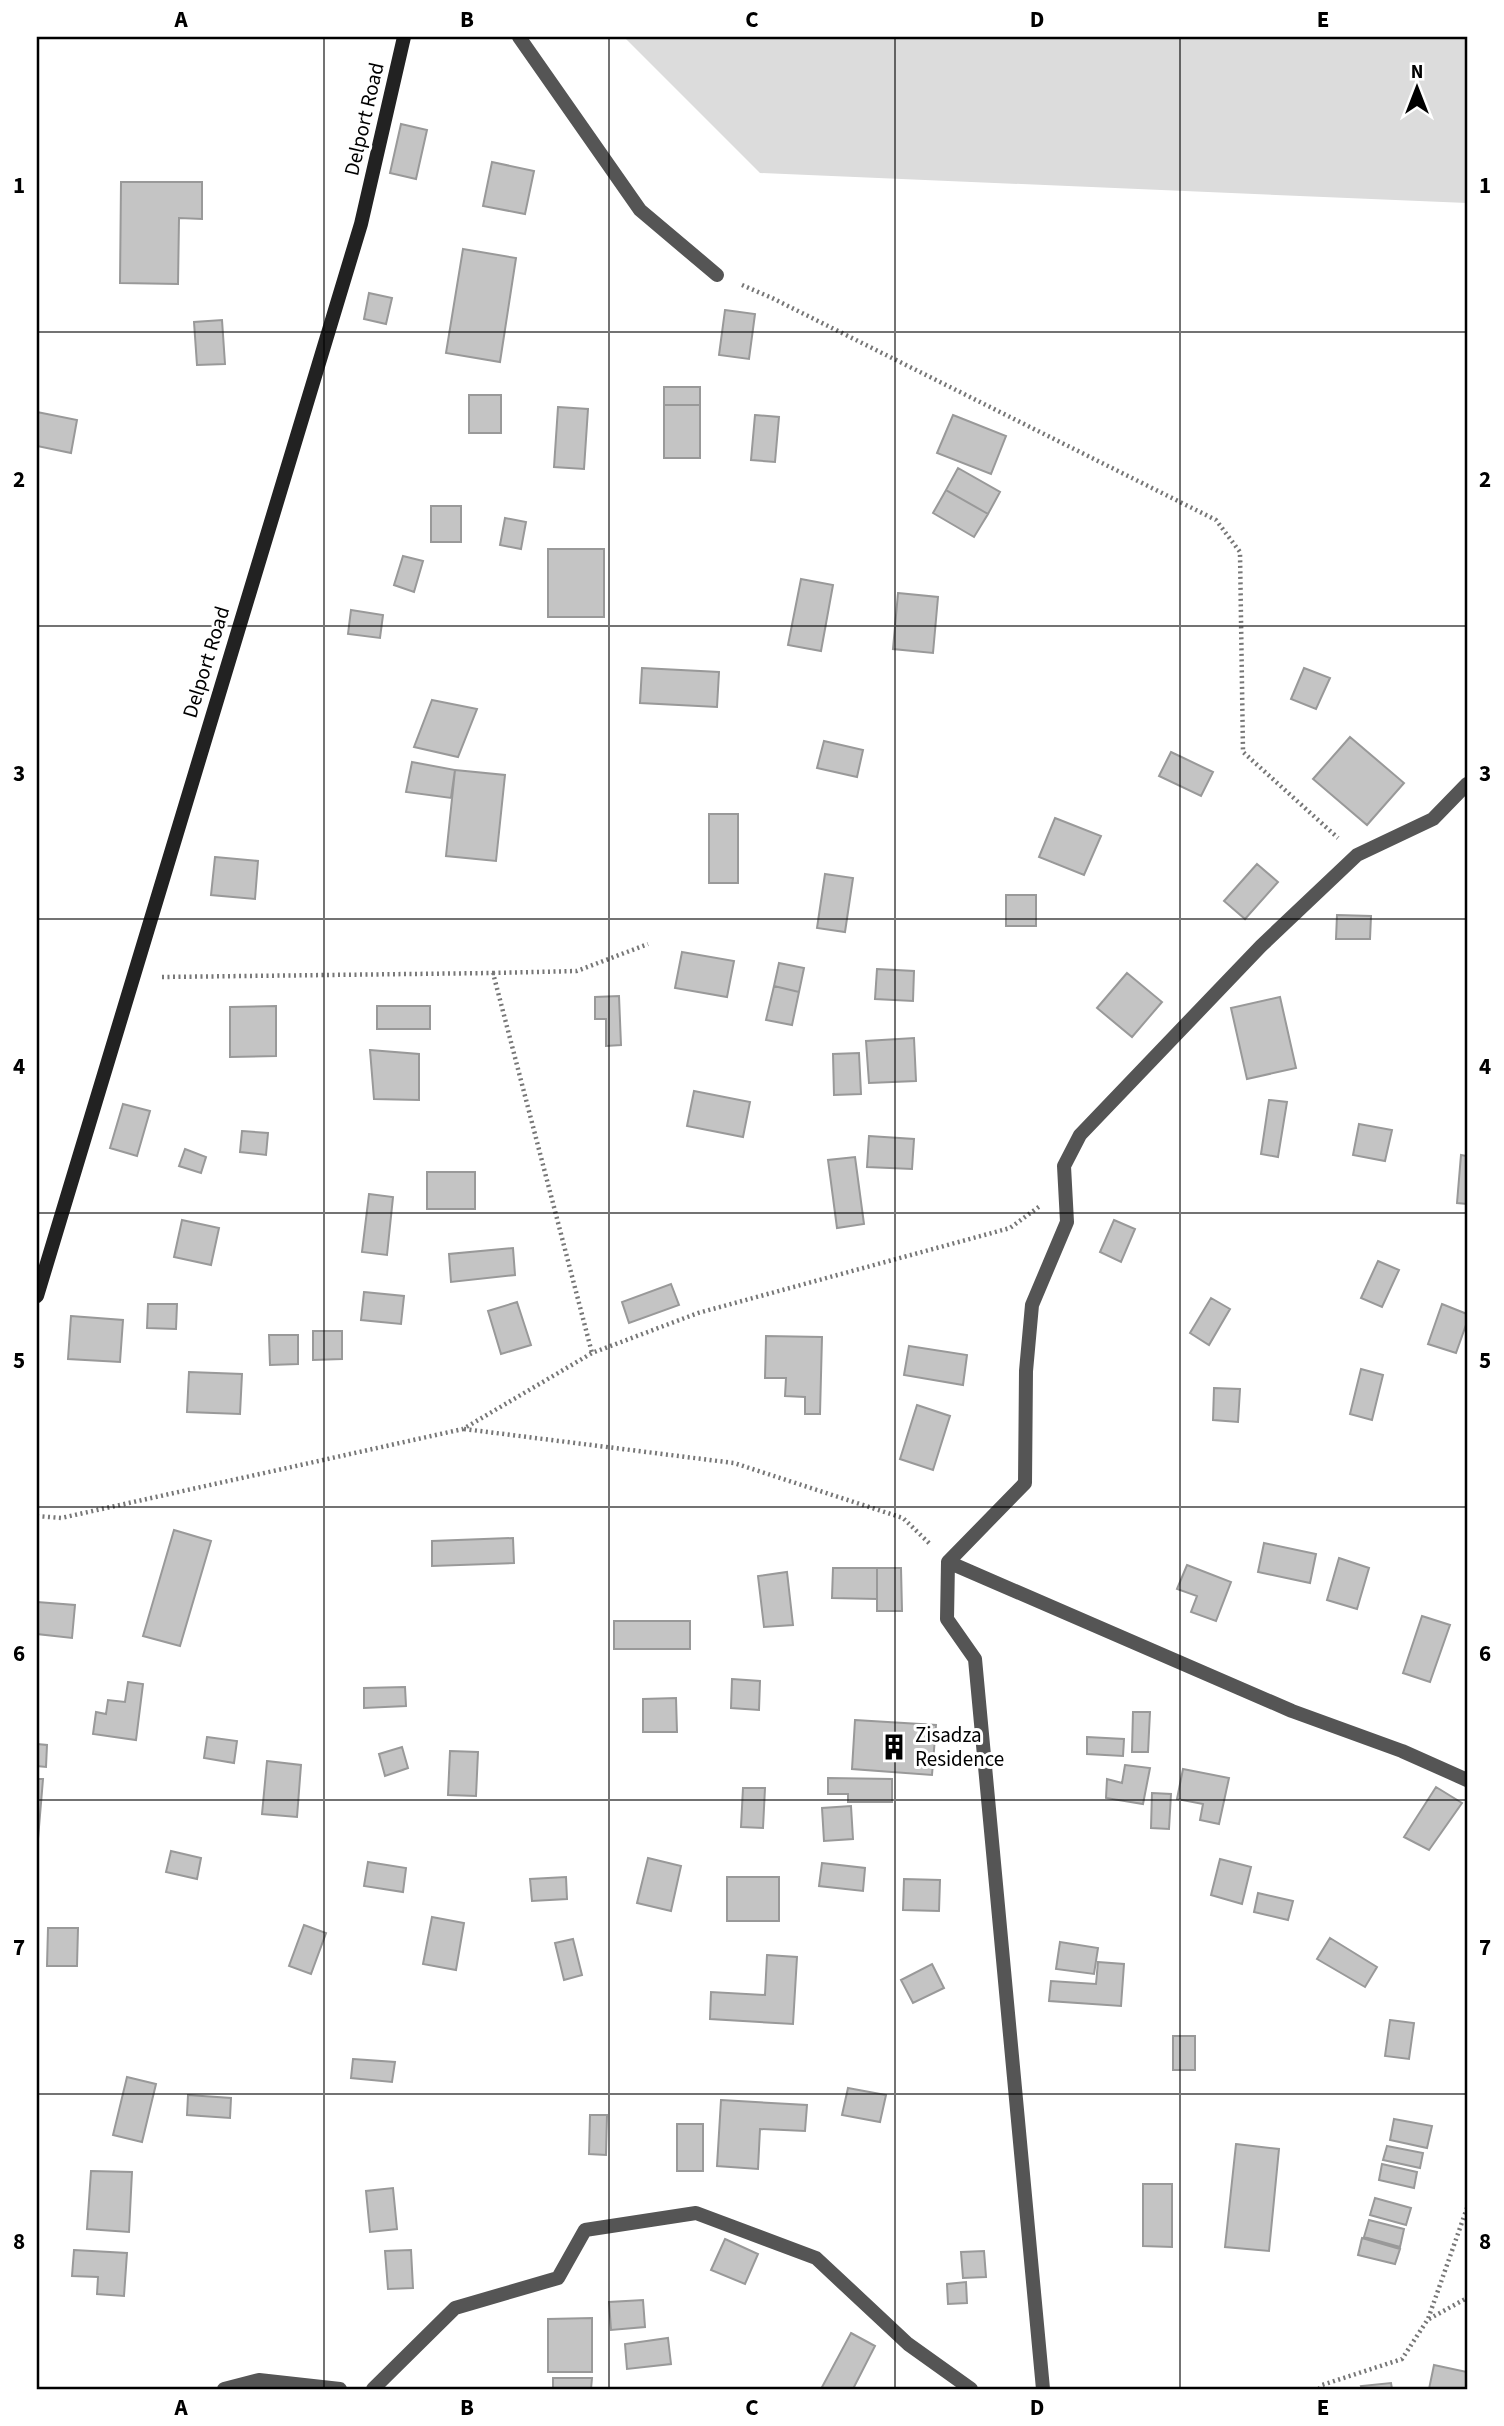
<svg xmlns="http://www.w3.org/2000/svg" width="1504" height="2426" viewBox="0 0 1504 2426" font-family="'Source Sans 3',sans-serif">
	<rect width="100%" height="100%" fill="#fff"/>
	<path fill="#dcdcdc" d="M624 37H1467V203L760 173Z"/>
	<path fill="#c4c4c4" stroke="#999" stroke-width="2" d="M401 124 427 130 416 179 390 173Z
		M492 162 534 171 525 214 483 206Z
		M121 182H202V219L179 218 178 284 120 283Z
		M463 249 516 258 500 362 446 353Z
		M369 293 392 298 386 324 364 319Z
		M725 310 755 314 749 359 719 355Z
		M222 320 225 364 197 365 194 322Z
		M664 387H700V405H664Z
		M469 395H501V433H469Z
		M664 405H700V458H664Z
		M558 407 588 409 584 469 554 467Z
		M37 412 77 420 71 453 37 446Z
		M755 415 779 417 775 462 751 460Z
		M953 415 1006 436 991 474 937 453Z
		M958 468 1000 492 988 514 946 490Z
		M946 490 988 514 974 537 933 513Z
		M431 506H461V542H431Z
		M505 518 526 522 521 549 500 545Z
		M548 549H604V617H548Z
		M403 556 423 561 414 592 394 585Z
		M801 579 833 585 821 651 788 645Z
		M898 593 938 597 933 653 893 649Z
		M351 610 383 615 380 638 348 634Z
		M642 668 719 672 717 707 640 703Z
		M1304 668 1330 678 1316 709 1291 699Z
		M432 700 477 709 458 757 414 747Z
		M1350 737 1404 783 1367 825 1313 779Z
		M824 741 863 750 857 777 817 768Z
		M1171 752 1213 772 1201 796 1159 776Z
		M412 762 455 770 451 798 406 792Z
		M455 770 505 775 496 861 446 856Z
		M709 814H738V883H709Z
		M1055 818 1101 836 1084 875 1039 857Z
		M215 857 258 861 255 899 211 895Z
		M1257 864 1278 882 1245 919 1224 901Z
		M825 874 853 878 845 932 817 928Z
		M1006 895H1036V926H1006Z
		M1337 915 1371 916 1370 939H1336Z
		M682 952 734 961 727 997 675 988Z
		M779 963 804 968 799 992 774 986Z
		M877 969 914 971 913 1001 875 999Z
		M1127 973 1162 1002 1132 1037 1097 1008Z
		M774 986 799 992 792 1025 766 1020Z
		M619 996 621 1045 606 1046V1019H595V997Z
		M1280 997 1296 1068 1247 1079 1231 1008Z
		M276 1006V1056L230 1057V1007Z
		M377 1006H430V1029H377Z
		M914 1038 916 1081 869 1083 866 1041Z
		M370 1050 419 1054V1100L374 1099Z
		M859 1053 861 1094 834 1095 833 1054Z
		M694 1091 750 1102 743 1137 687 1126Z
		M1269 1100 1287 1102 1278 1157 1261 1154Z
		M123 1104 150 1111 137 1156 110 1148Z
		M1359 1124 1392 1130 1385 1161 1353 1155Z
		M242 1131 268 1133 266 1155 240 1152Z
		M869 1136 914 1139 912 1169 867 1167Z
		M185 1149 206 1157 201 1173 179 1166Z
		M1461 1155 1467 1156V1204L1457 1203Z
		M855 1157 864 1224 837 1228 828 1160Z
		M427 1172H475V1209H427Z
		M369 1194 393 1197 387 1255 362 1252Z
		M182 1220 219 1228 211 1265 174 1257Z
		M1114 1220 1135 1229 1121 1262 1100 1252Z
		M513 1248 515 1275 451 1282 449 1254Z
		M1378 1261 1399 1270 1382 1307 1361 1298Z
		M671 1284 679 1305 629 1323 622 1302Z
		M364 1292 404 1296 401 1324 361 1320Z
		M1211 1298 1230 1309 1209 1345 1190 1333Z
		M517 1302 531 1345 501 1354 488 1311Z
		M148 1304H177L176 1329 147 1328Z
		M1442 1304 1467 1314V1322L1456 1353 1428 1344Z
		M71 1316 123 1320 120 1362 68 1359Z
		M313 1331H342V1359L313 1360Z
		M269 1335H298V1364L270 1365Z
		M766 1336 822 1337 820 1414H805V1397L785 1396 786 1378H765Z
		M909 1346 967 1355 963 1385 904 1375Z
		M1361 1369 1383 1375 1372 1420 1350 1414Z
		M189 1372 242 1374 240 1414 187 1412Z
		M1214 1388 1240 1389 1238 1422 1213 1420Z
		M917 1405 950 1416 933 1470 900 1459Z
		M174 1530 211 1541 180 1646 143 1636Z
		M513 1538 514 1563 432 1566V1541Z
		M1264 1543 1316 1554 1310 1583 1258 1572Z
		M1339 1558 1369 1568 1357 1609 1327 1600Z
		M1187 1565 1231 1582 1216 1621 1191 1612 1197 1596 1177 1589Z
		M833 1568H877V1599L832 1598Z
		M877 1568H901L902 1611H877Z
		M787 1572 793 1625 764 1627 758 1576Z
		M37 1602 75 1605 72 1638 37 1634Z
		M1422 1616 1450 1625 1430 1682 1403 1673Z
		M614 1621H690V1649H614Z
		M732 1679 760 1681 759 1710 731 1708Z
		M128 1682 143 1684 136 1740 93 1734 96 1712 106 1714 108 1700 125 1702Z
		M405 1687 406 1706 364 1708V1688Z
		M676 1698 677 1732H643V1699Z
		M1133 1712H1150L1148 1752H1132Z
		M855 1720 936 1725 932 1775 852 1769Z
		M207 1737 237 1741 234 1763 204 1758Z
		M1087 1737 1124 1739 1123 1756 1087 1754Z
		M37 1744 47 1745 46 1767 37 1766Z
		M402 1747 408 1768 385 1776 379 1754Z
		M450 1751 478 1752 476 1796 448 1795Z
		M267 1761 301 1765 297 1817 262 1814Z
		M1125 1765 1150 1768 1143 1804 1106 1798 1107 1779 1122 1783Z
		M1183 1769 1229 1778 1219 1824 1200 1820 1203 1804 1177 1799Z
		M828 1778 892 1779V1802H848V1794H828Z
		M37 1779H43L38 1839H37Z
		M1436 1787 1462 1803 1429 1850 1404 1837Z
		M743 1788H765L763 1828 741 1827Z
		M1152 1793 1171 1794 1169 1829 1151 1828Z
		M851 1806 853 1839 824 1841 822 1808Z
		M171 1851 201 1858 197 1879 166 1872Z
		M648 1858 681 1866 671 1911 637 1903Z
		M1220 1859 1251 1867 1242 1904 1211 1895Z
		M368 1862 406 1868 403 1892 364 1886Z
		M822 1863 865 1868 863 1891 819 1886Z
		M566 1877 567 1899 532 1901 530 1879Z
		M727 1877H779V1921H727Z
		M904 1879 940 1880 939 1911 903 1910Z
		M1258 1893 1293 1901 1288 1920 1254 1912Z
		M432 1917 464 1923 456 1970 423 1964Z
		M304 1925 326 1933 311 1974 289 1966Z
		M48 1928H78L77 1966H47Z
		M1330 1938 1377 1967 1365 1987 1317 1959Z
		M573 1939 582 1975 564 1980 555 1943Z
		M1060 1942 1098 1948 1094 1974 1056 1969Z
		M767 1955 797 1957 793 2024 710 2019 711 1992 765 1995Z
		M1098 1962 1124 1964 1121 2006 1049 2001 1051 1981 1096 1984Z
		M932 1964 944 1988 913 2003 901 1980Z
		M1390 2020 1414 2023 1409 2059 1385 2056Z
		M1173 2036H1195V2070H1173Z
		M353 2059 395 2062 392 2082 351 2078Z
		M127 2077 156 2084 142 2142 113 2135Z
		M848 2088 886 2095 880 2122 842 2115Z
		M188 2095 231 2098 230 2118 187 2115Z
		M721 2100 807 2105 805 2131 760 2129 758 2169 717 2166Z
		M590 2115H607L606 2155 589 2154Z
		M1394 2119 1432 2126 1427 2148 1390 2140Z
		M677 2124H703V2171H677Z
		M1236 2144 1279 2149 1269 2251 1225 2247Z
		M1387 2146 1423 2153 1420 2168 1383 2160Z
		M1382 2164 1417 2172 1414 2188 1379 2180Z
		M91 2171 132 2172 129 2232 87 2229Z
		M1143 2184H1172V2247L1143 2246Z
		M393 2188 397 2229 370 2232 366 2191Z
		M1375 2198 1411 2208 1406 2225 1370 2215Z
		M1369 2220 1404 2229 1400 2247 1364 2237Z
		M1362 2238 1400 2249 1395 2264 1358 2255Z
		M725 2239 758 2254 745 2284 711 2270Z
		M74 2250 127 2253 124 2296 97 2294 98 2277 72 2276Z
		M411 2250 413 2288 388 2289 385 2251Z
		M984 2251 986 2277 963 2278 961 2252Z
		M966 2282 967 2303 948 2304 947 2284Z
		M643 2300 645 2327 611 2330 609 2302Z
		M592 2318V2372H548V2319Z
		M851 2333 875 2346 853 2389H821Z
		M668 2338 671 2364 627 2369 625 2344Z
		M1434 2365 1467 2372V2389H1429Z
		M553 2378H592L591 2389H553Z
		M1391 2383 1392 2389H1362L1361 2386Z"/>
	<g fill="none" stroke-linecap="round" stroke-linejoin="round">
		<path stroke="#777" stroke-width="4.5" stroke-dasharray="2 3.5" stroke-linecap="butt" d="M742 285 772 298 1216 520 1240 552 1243 752 1338 838
			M493 973 577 971 648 944
			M162 977 493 973 592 1353
			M464 1429 734 1463 903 1518 930 1544
			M37 1516 61 1518 463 1429 592 1353 698 1313 1010 1228 1040 1206
			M1429 2319 1467 2298
			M1319 2389 1322 2385 1402 2359 1428 2319 1467 2208"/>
		<path stroke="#555" stroke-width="14" d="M519 37 640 210 717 275
			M224 2389 259 2380 340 2389
			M373 2389 455 2308 558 2278 585 2230 696 2213 816 2258 908 2344 971 2389"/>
		<path stroke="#555" stroke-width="14" d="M948 1562 1292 1711 1402 1751 1467 1780
			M1043 2389 975 1659 947 1619 948 1562 1025 1483 1026 1371 1032 1305 1067 1222 1064 1166 1080 1135 1261 946 1357 855 1433 819 1467 784"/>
		<path stroke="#222" stroke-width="14" d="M37 1296 361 224 404 37"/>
	</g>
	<path fill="none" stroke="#000" stroke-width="2" stroke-opacity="0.55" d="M324 37V2389M609 37V2389M895 37V2389M1180 37V2389M37 332H1467M37 626H1467M37 919H1467M37 1213H1467M37 1507H1467M37 1800H1467M37 2094H1467"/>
	<defs>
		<g id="building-bare" transform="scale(2.1)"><path d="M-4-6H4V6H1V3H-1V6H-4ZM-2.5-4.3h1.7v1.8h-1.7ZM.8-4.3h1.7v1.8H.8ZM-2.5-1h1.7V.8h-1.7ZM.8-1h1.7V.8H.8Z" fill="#000" stroke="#fff" stroke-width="2.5" paint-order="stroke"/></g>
	</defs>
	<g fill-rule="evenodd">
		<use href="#building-bare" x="894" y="1747"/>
	</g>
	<g text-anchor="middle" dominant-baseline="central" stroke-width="6" stroke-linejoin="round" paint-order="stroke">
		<g font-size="21" fill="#000" stroke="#fff">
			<text transform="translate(364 119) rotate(-77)">Delport Road</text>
			<text transform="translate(206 662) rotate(-73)">Delport Road</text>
		</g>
		<g font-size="21" fill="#000" stroke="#fff" text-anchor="start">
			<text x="915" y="1735">Zisadza<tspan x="915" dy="24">Residence</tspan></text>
		</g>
	</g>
	<rect width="1504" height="2426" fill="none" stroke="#ffffff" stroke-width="77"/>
	<g transform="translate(1417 88)" stroke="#ffffff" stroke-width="5" paint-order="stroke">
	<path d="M0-5L12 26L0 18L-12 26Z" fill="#000000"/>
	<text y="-10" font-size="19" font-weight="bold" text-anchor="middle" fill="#000000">N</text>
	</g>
	<rect x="38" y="38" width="1428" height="2350" fill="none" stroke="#000" stroke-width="2.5"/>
	<g font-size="23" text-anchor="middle" font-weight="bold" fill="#000">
		<text x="181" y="27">A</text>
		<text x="467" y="27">B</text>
		<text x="752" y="27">C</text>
		<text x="1037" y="27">D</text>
		<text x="1323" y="27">E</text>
		<text x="19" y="193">1</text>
		<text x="1485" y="193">1</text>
		<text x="19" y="487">2</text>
		<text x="1485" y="487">2</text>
		<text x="19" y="781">3</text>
		<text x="1485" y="781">3</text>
		<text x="19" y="1074">4</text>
		<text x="1485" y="1074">4</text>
		<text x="19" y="1368">5</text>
		<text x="1485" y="1368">5</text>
		<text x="19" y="1661">6</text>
		<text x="1485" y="1661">6</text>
		<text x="19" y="1955">7</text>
		<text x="1485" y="1955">7</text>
		<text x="19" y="2249">8</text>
		<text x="1485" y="2249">8</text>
		<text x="181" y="2415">A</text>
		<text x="467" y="2415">B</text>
		<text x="752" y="2415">C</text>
		<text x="1037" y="2415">D</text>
		<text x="1323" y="2415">E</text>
	</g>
</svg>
